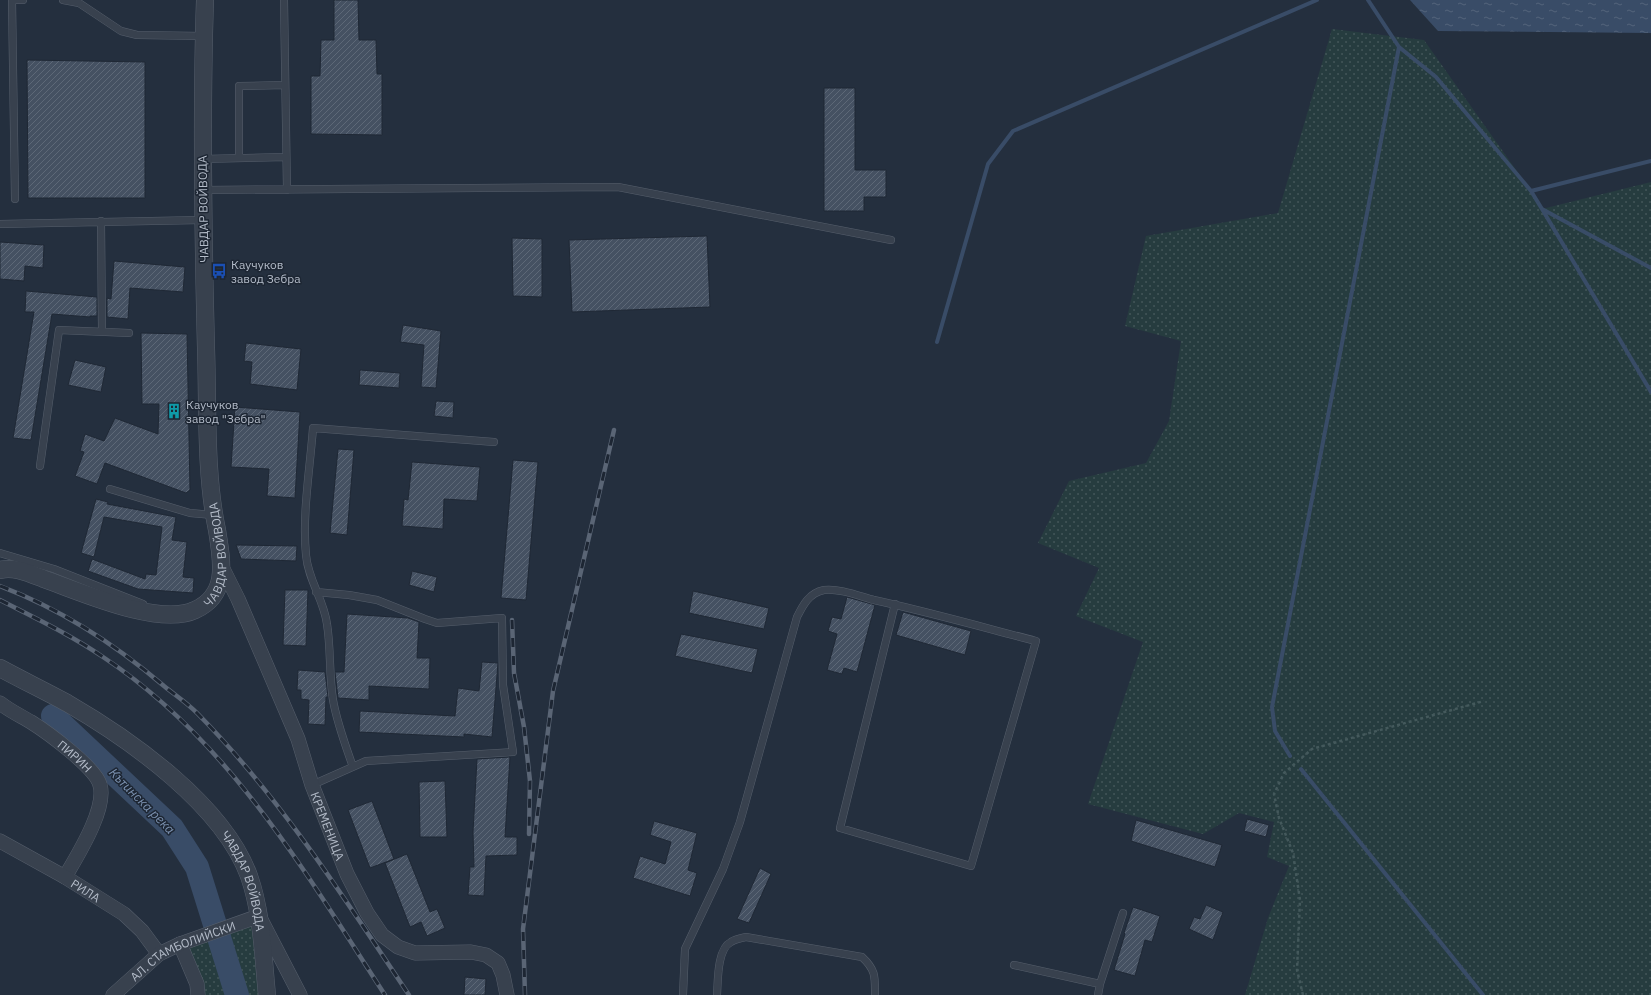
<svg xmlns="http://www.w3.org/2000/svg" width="1651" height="995" viewBox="0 0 1651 995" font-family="'IBM Plex Sans',sans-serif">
	<defs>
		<pattern id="grass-dots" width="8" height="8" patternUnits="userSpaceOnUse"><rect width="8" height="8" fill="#263c3f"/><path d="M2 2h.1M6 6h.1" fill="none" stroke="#435659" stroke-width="1.8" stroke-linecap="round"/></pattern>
		<pattern id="water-ripples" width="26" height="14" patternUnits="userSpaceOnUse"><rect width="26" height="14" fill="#394c67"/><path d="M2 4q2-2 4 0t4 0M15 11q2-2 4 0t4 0" fill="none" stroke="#53647b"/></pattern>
		<pattern id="building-hatch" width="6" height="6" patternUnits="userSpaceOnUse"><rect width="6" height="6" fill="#455162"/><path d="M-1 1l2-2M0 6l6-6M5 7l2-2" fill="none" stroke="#5d6877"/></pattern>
	</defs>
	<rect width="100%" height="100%" fill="#242f3e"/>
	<path fill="url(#grass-dots)" d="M1332 29 1424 40 1531 191 1542 209 1651 182V995H1245L1268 918 1289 866 1267 857 1274 822 1239 813 1203 834 1088 804 1143 642 1076 616 1099 568 1038 543 1069 481 1146 463 1169 421 1181 341 1125 326 1146 236 1278 213Z
		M259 916 267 995H198L180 944Z"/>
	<path fill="url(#water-ripples)" d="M1410 0H1651V33L1438 31Z"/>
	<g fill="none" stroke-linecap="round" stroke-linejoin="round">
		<path stroke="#394c67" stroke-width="4" d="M1399 47 1436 77 1531 191 1651 161
			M1531 191 1542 209 1651 268
			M1542 209 1651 392
			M937 342 988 164 1013 131 1317 0
			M1290 756 1275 731 1272 707 1399 47 1368 0
			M1301 769 1483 995"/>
		<path stroke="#394c67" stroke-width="24" d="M53 716 172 828 197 867 237 995"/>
	</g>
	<path fill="url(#building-hatch)" stroke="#1f2835" d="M334 0H358L359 40H376L377 74H382V135L311 134V76H320L321 40H334Z
		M27 60 145 62V198H28Z
		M824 88H855V170H886V197H864V211H824Z
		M707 236 710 307 572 312 569 240Z
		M512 238 542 239V297L513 296Z
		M0 242 44 245 43 268 25 266 24 281 0 279Z
		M114 261 185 267 183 292 130 288 128 319 107 317V298L111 299Z
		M26 291 97 297V316H90V317L52 314 31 440 13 438 34 312H25Z
		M403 325 441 331 436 388 421 387 424 345 400 342Z
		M141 333 187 334 190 490 186 493 105 463 97 484 75 476 84 452 80 451 85 434 104 441 115 418 158 434 159 404H142Z
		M246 343 301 349 297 390 250 384 252 362 244 361Z
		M75 360 106 367 101 392 68 385Z
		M360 370 400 373 399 388 359 385Z
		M436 401 454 402 453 418 434 416Z
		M235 407 300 412 295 498 267 496 269 469 231 467Z
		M338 449 354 450 347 535 330 533Z
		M513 460 538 462 526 600 501 598Z
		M412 462 480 467 477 501 444 499 443 529 402 526 404 499 408 500Z
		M96 499 108 502 107 504 176 517 172 540 187 542 183 577 194 578 193 593 138 589 88 571 92 559 145 579 146 574 156 575 162 527 104 517 94 557 81 553Z
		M236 545 297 546 296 561 241 559Z
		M412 571 437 577 434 592 409 585Z
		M285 590H308L306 646 283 645Z
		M693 591 769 608 764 629 689 613Z
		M847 597 875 605 857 672 844 668 842 674 827 670 837 634 828 631 832 617 841 619Z
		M903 612 971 631 965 655 896 635Z
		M347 614 408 618 419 622 417 658H430L429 689 369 686V700L338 698 335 672H344Z
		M681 634 758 649 752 673 675 656Z
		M482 662 498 663 492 737 464 734V737L359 732 360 711 455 716 458 688 479 691Z
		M298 670 325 672 328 697H326L325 725 308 724 309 700 301 699V690H297Z
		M510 757 505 837H517V855L486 856 484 896 468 895 470 867H474L473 832 477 759Z
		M445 781 447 837H420L419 782Z
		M372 801 394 859 370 868 348 810Z
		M1247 819 1269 825 1266 837 1244 831Z
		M1136 820 1222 845 1215 867 1131 841Z
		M654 821 697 833 688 870 697 873 690 896 633 878 640 856 665 864 671 842 650 835Z
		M407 854 430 912 437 909 445 928 427 936 421 922 410 927 385 863Z
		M760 868 771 874 749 923 737 919Z
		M1206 905 1223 912 1213 940 1189 929 1194 917 1200 919Z
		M1133 907 1160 916 1152 942 1145 940 1135 976 1114 970 1125 934 1124 933Z
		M465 977 486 979 485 995H464Z"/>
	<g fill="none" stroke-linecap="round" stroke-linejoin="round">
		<g stroke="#565f6c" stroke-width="8">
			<path id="service" d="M12 0 15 199
				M12 0H23
				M63 0 79 3 121 31 137 35 204 36
				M284 0 287 190
				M239 158V86L285 85
				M202 159 286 157
				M202 190 618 187 891 240
				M101 221 102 332
				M0 224 202 220
				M40 466 59 330 129 333
				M110 489 190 513 213 515
				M0 553 54 569 143 604
				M353 767C345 744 337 723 333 700 329 675 331 649 327 624 324 600 308 580 306 555 302 515 310 468 313 428L494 442
				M312 785 366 761 513 752 503 685 502 618 437 623 425 619 377 600 349 595 316 592
				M1014 965 1100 984
				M683 995 685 949 723 869 740 822 797 617C803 605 809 593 824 590 839 588 859 596 874 600 929 612 982 627 1036 641L971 866 840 828 895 604
				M717 995C718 981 717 949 731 942 735 939 741 938 746 937L862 957C876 970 875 977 875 995
				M1098 995 1100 984 1123 913"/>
		</g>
		<g stroke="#565f6c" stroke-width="15">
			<g id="minor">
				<path id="s1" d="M222 567 238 599 298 739 312 785 347 874 367 913 382 935 398 947 415 953 471 952 486 955 498 963 503 975 507 995"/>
				<path id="s2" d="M0 703C10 711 21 716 31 722 47 732 96 768 100 785 107 809 77 856 65 877"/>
				<path id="s3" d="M0 841 65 877 124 914 142 931 159 954"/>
				<path d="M180 944 197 984 198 995"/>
				<path id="s4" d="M113 995 159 954 180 944 259 916 300 995"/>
			</g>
		</g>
		<g stroke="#565f6c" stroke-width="18">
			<g id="tertiary">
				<path id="s5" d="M0 570C14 566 31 574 44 579 81 592 159 627 195 610 229 595 222 561 217 530 205 474 208 407 206 348 203 232 201 116 205 0"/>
				<path id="s6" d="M0 668C22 680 45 691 67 703 131 740 223 805 249 876 262 913 263 955 267 995"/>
			</g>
		</g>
		<path stroke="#44595c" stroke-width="2.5" stroke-dasharray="3 3" stroke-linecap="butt" d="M1303 995 1297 970 1300 900 1293 853 1279 818 1274 794 1284 773 1312 749 1484 701"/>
		<use href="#service" stroke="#38414e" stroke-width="7"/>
		<use href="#minor" stroke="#38414e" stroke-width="14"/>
		<use href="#tertiary" stroke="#38414e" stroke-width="17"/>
		<g stroke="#5a6575" stroke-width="4.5">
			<path id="rail" d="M0 586C61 609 115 644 164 686 175 695 187 703 197 713 280 797 344 898 409 995
				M0 600C35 618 71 635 103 657 229 740 305 872 385 995
				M512 620 514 673 524 727 530 781 529 834
				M525 995 523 929 553 691 614 430"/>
		</g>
		<use href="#rail" stroke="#1d2633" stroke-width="3" stroke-dasharray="9" stroke-linecap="butt"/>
	</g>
	<defs>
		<g id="bus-bare" transform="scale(1.2)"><path d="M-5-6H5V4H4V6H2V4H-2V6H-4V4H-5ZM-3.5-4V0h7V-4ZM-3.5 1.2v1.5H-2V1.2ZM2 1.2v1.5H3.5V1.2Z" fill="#1a4fb4" stroke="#1d2633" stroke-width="2.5" paint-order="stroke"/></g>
		<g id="building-bare" transform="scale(1.2)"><path d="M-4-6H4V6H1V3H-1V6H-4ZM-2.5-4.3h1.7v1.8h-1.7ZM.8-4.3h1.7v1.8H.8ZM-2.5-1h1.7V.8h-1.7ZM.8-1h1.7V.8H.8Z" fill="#0f9aa8" stroke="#1d2633" stroke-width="2.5" paint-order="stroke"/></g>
	</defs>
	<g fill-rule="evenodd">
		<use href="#bus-bare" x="219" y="271"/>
		<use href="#building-bare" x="174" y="411"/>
	</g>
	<g text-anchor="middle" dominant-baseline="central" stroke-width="3" stroke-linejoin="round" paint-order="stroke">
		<g font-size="12" fill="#b4bcc9" stroke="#1d2633">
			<text transform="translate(203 209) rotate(-91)">ЧАВДАР ВОЙВОДА</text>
			<text stroke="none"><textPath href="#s5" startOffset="268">ЧАВДАР ВОЙВОДА</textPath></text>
			<text stroke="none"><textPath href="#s2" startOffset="92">ПИРИН</textPath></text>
			<text stroke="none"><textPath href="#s1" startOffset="280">КРЕМЕНИЦА</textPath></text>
			<text stroke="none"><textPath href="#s6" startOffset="334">ЧАВДАР ВОЙВОДА</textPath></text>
			<text stroke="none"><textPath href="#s3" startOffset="99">РИЛА</textPath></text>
			<text stroke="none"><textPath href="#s4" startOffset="84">АЛ. СТАМБОЛИЙСКИ</textPath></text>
		</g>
		<g font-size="12" fill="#b4bcc9" stroke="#1d2633" text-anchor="start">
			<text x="231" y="264">Каучуков<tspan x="231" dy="14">завод Зебра</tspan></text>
			<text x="186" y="404">Каучуков<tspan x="186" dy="14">завод "Зебра"</tspan></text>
		</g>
		<g font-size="13" font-style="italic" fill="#7c92b1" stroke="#1d2633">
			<text transform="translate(142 801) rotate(45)">Кътинска река</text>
		</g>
	</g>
</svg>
